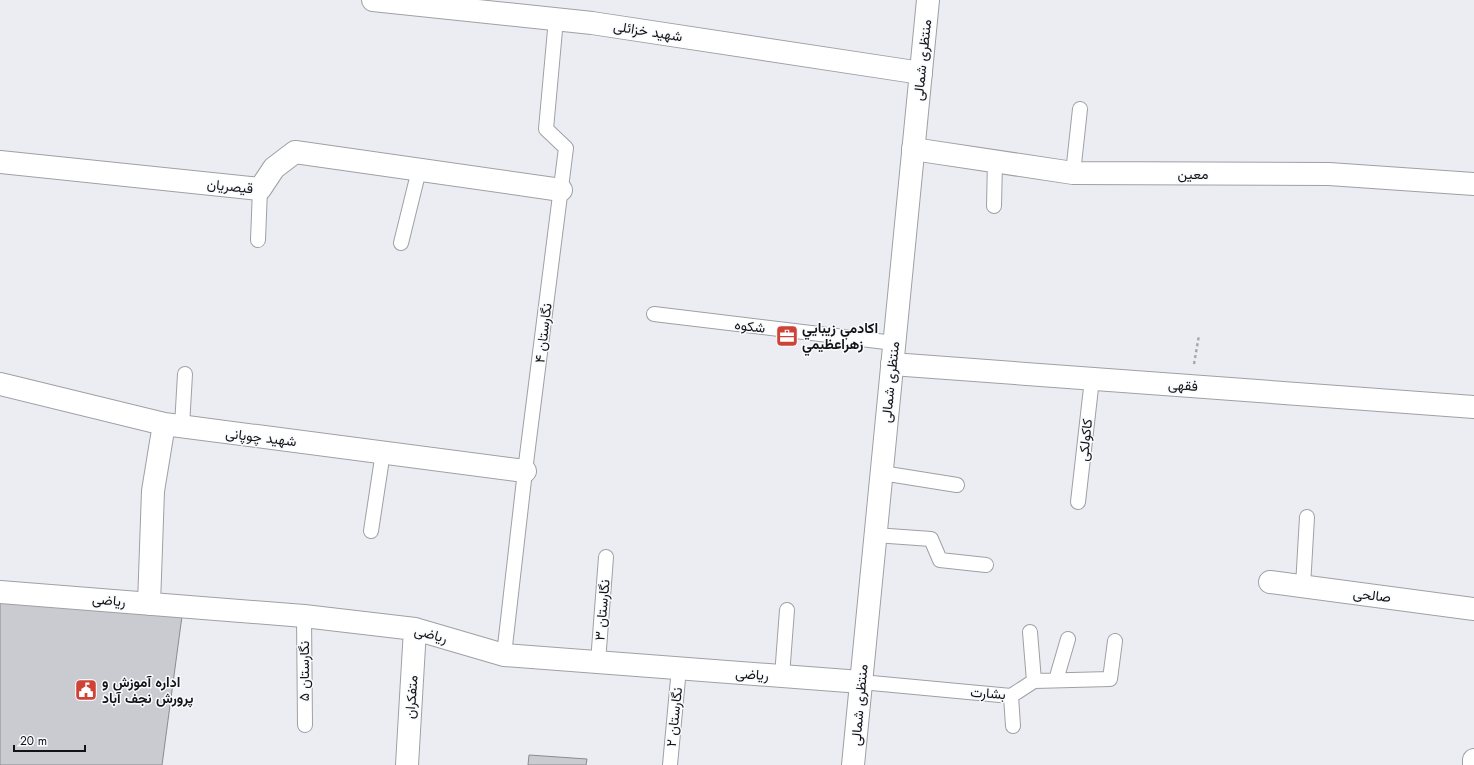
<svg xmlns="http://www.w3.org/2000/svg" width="1474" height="765" viewBox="0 0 1474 765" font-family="Jost,Vazirmatn,sans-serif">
	<rect width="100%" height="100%" fill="#ecedf2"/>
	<path fill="#cacbd0" stroke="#8a8b8f" d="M0 600 182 616 162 765H0Z
		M529 755 587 759 586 765H528Z"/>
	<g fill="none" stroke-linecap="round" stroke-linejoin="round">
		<g stroke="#9ea0a4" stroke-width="16">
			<path id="lane" d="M1073 173 1080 109
				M994 206 995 161
				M258 240 260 189
				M401 243 419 170
				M654 314 894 343
				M182 426 185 374
				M882 473 957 485
				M1078 502 1092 379
				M371 531 383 452
				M875 535 931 539 940 560 986 565
				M1303 586 1307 517
				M304 616 305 725
				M1030 632 1034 681
				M504 655 525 471 566 148 546 129 556 19
				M598 662 606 557
				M782 676 787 610
				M1056 680 1068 639
				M861 682 1011 696 1034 681 1110 679 1115 641
				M1011 696 1013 726
				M670 765 679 668"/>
		</g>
		<g stroke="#9ea0a4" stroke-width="24">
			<path id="street" d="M373 0 592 23 921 73
				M913 149 1073 173 1329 174 1474 184
				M0 162 260 189 274 168 295 152 561 190
				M892 364 1474 407
				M0 384 164 424 525 471
				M1270 582 1474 609
				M0 592 304 616 415 629 504 655 861 682
				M149 604 153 491 164 424
				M407 765 415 629"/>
		</g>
		<g stroke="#9ea0a4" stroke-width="24">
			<path id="secondary" d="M853 765 928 0
				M1474 765V760"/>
		</g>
		<path stroke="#a7a8ac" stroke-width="2.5" stroke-dasharray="3 3" stroke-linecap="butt" d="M1194 364 1199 335"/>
		<use href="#lane" stroke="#fff" stroke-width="14"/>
		<use href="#street" stroke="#fff" stroke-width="22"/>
		<use href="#secondary" stroke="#fff" stroke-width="22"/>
	</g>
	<defs>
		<g id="office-square" transform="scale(1.15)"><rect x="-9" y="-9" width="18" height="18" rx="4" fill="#cf4236" stroke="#f9fafe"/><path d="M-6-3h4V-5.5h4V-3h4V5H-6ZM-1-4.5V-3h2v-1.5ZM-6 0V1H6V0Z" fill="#fff"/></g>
		<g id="civic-square" transform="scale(1.15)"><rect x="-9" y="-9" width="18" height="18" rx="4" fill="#cf4236" stroke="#f9fafe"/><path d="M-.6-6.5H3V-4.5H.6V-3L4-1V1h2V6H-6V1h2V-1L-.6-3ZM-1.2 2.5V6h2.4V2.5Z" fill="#fff"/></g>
	</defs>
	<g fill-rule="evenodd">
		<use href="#office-square" x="787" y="336"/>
		<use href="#civic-square" x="86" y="690"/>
	</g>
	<g text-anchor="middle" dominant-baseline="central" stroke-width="3" stroke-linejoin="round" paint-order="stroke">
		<g font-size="14" fill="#131315" stroke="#f9fafe">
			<text transform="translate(648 31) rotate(9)">شهید خزائلی</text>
			<text transform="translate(922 60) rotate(-84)">منتظری شمالی</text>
			<text x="1193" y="174">معین</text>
			<text transform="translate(230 186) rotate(6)">قیصریان</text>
			<text transform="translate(750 326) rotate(7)">شکوه</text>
			<text transform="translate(543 333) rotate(-83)">نگارستان ۴</text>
			<text transform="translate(890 382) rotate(-84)">منتظری شمالی</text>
			<text transform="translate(1183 385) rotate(4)">فقهی</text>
			<text transform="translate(261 437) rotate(7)">شهید چوپانی</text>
			<text transform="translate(1085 440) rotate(-84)">کاکولکی</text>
			<text transform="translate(1372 595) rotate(7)">صالحی</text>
			<text transform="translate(109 600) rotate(5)">ریاضی</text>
			<text transform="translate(602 610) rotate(-85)">نگارستان ۳</text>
			<text transform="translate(431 634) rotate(15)">ریاضی</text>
			<text transform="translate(304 671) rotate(-90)">نگارستان ۵</text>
			<text transform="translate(752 674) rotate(4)">ریاضی</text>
			<text transform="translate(988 693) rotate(4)">بشارت</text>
			<text transform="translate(411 697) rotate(-86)">متفکران</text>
			<text transform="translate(859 705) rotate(-85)">منتظری شمالی</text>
			<text transform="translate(674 717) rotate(-84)">نگارستان ۲</text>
		</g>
		<g font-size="14" font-weight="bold" fill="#131315" stroke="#f9fafe" text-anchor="start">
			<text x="802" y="328">اكادمي زيبايي<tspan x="802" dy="16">زهراعظيمي</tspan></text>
			<text x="102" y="682">اداره آموزش و<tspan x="102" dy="16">پرورش نجف آباد</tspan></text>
		</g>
	</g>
	<path d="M14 745v6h71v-6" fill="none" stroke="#131315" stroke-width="2"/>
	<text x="20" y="745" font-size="12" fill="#131315" stroke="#f9fafe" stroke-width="3" paint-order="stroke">20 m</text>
</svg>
